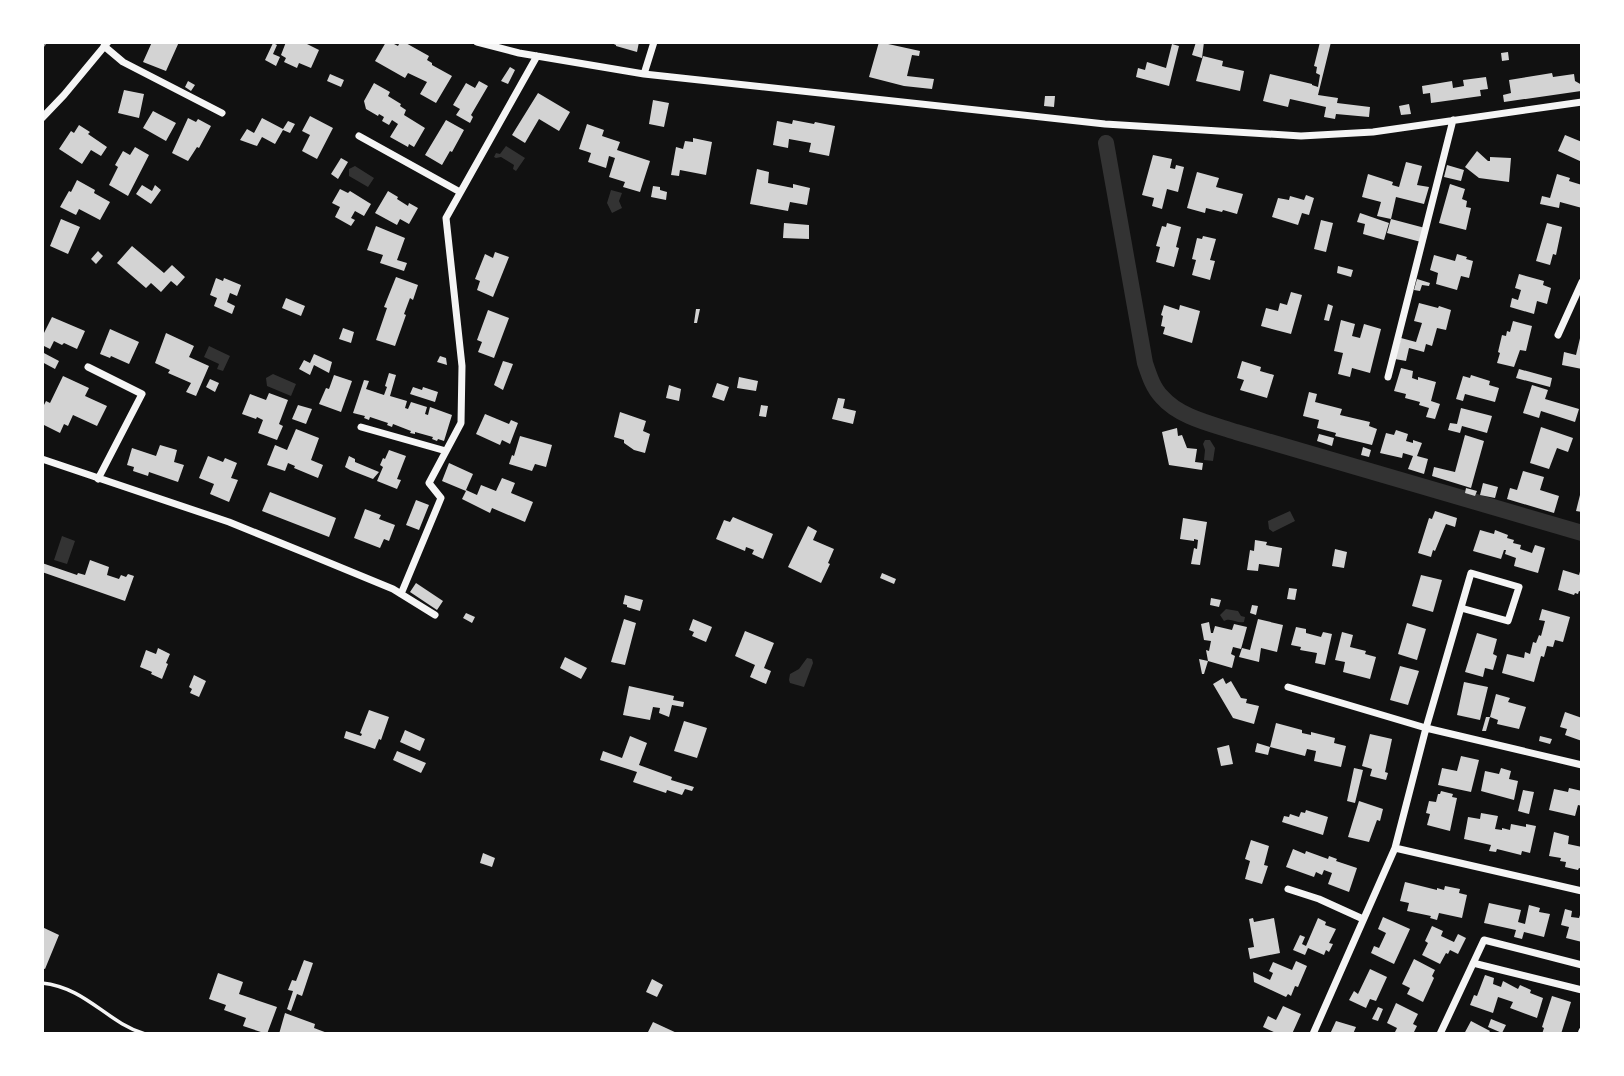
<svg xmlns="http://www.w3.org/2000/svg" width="1624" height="1076" viewBox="0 0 1624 1076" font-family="'Roboto Condensed',sans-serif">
	<rect width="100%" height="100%" fill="#111"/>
	<path fill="#333" d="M506 146 525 158 516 171 513 169 514 165 501 157 496 158 494 157 496 153 500 154Z
		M355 166 374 178 368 187 349 176V169Z
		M611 190 622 193 619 201 622 208 612 213 607 203Z
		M209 346 230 356 223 371 217 369 219 364 204 357Z
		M273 374 296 384 291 396 267 386 266 378Z
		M1205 440H1210L1215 448 1213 461 1204 460 1205 450 1203 444Z
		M1290 511 1295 521 1273 532 1269 529 1268 521Z
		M62 536 75 541 67 564 54 560Z
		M1226 609 1238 611 1241 616 1245 617 1244 622C1237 624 1231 617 1224 621L1220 615Z
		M807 658 812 659 813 663 804 687 790 683 789 680 790 674 799 669Z"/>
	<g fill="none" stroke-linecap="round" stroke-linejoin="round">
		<path stroke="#333" stroke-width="16" d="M1106 143 1145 363C1149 375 1153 388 1162 397 1179 417 1212 424 1236 432L1582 533"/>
	</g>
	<path fill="#d3d3d3" d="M152 42H179L166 71 143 62Z
		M286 42H303L319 50 311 68 299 63 297 68 284 62 286 58 281 55Z
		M386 42H390L398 46 400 42H404L429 56 427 60 432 63V65L452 76 436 103 420 94 427 82 408 73 405 78 375 61Z
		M609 42H639L637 52 616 46V45Z
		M879 42 920 51 919 56 912 55 907 76 934 79 932 89 904 86 869 77Z
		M1196 42H1204L1202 58 1192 55Z
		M1320 42H1331L1318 95 1338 98 1337 103 1370 107 1369 117 1336 114 1335 119 1324 117 1326 107 1290 99 1288 107 1263 101 1270 74 1312 84V85L1318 87 1320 75 1316 73 1317 67 1314 66Z
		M273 43 277 45 273 54 280 57 276 66 265 60Z
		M1172 44 1179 46 1169 86 1136 77 1138 68 1145 70 1147 62 1166 68Z
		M1508 52 1509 60 1502 61 1501 53Z
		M1203 56 1223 61 1222 66 1244 71 1240 91 1196 81Z
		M510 67 515 70 508 84 501 81Z
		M1552 73 1553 77 1574 74 1575 81 1582 85V90L1581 91 1504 102 1503 95 1511 93 1509 80Z
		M330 74 344 80 341 87 327 81Z
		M1486 77 1488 89 1480 90 1481 96 1431 103 1430 93 1423 94 1422 86 1452 81 1453 88 1464 86 1463 80Z
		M188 81 195 85 191 91 185 87Z
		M479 81 488 86 471 115 473 117 470 123 456 115 460 109 453 105 466 83 475 88Z
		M374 83 390 92 388 96 401 104 400 106 406 110 404 115 425 128 414 147 409 144 408 147 390 137 398 124 392 120 389 125 382 121 384 117 379 114 378 116 366 109 364 101Z
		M124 90 144 94 139 118 118 113Z
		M538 93 570 112 559 131 539 119 525 143 512 135Z
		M1045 96H1055L1054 107 1044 106Z
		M653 100 669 103 664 127 649 124Z
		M1409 104 1411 114 1401 115 1399 106Z
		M153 111 176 123 166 141 143 128Z
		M310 116 333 128 317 159 302 151 310 135 302 131Z
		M188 118 196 122 198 119 211 126 199 148 197 147 188 161 172 153Z
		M262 118 283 129 288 121 295 124 290 133 283 130 275 144 262 137 257 146 240 140 247 129 254 133Z
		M446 120 464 130 452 152 450 151 442 165 425 155Z
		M793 120 814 124 815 122 835 126 829 156 809 152 811 143 789 139 788 148 773 145 777 121 792 124Z
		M587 124 604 130 602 136 620 142 617 150 650 161 640 192 623 187 625 182 609 177 615 158 609 156 606 168 588 162 591 153 579 149Z
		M79 125 90 132 88 134 107 147 101 156 91 150 82 164 59 149 71 131 74 133Z
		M1565 135 1582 142V162L1558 151Z
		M693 138 712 142 706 175 680 170 679 176 671 175 676 147 683 149 685 141 693 142Z
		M135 147 149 155 128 196 109 185 118 167 115 165 123 151 130 155Z
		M1477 151 1488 161H1490V157L1511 158 1509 182 1479 178 1465 167Z
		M1153 155 1172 159 1170 168 1175 169 1176 165 1184 167 1178 192 1167 189 1162 209 1152 206 1154 198 1142 195Z
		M341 158 348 162 338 179 331 174Z
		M1406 162 1422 166 1417 185 1429 187 1424 204 1396 197 1391 219 1425 228 1421 242 1387 233 1391 219 1377 216 1381 202 1362 197 1368 174 1393 182 1392 185 1399 187Z
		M1447 165 1464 170 1461 181 1444 177Z
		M757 169 769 172 768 183 793 188V184L810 188 807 205 790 202 788 211 750 204Z
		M1197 172 1219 178 1216 187 1243 194 1237 214 1223 210 1222 212 1206 208 1205 213 1187 208Z
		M1557 174 1570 178 1569 181 1582 185V208L1560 202 1559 208 1540 204 1542 196 1550 198Z
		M77 180 95 190 94 193 110 202 100 220 79 209 76 215 60 207 69 191 71 192Z
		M1450 184 1465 189 1462 199 1467 201 1466 207 1471 208 1466 230 1439 223Z
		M142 185 152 191 155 185 161 190 151 204 136 194Z
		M653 186 660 187V190L667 192 666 200 651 197Z
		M340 189 348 193 350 191 371 204 364 216 355 211 351 218 355 220 351 226 335 217 340 207 332 203Z
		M388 191 398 197 397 199 408 206 409 203 418 208 409 224 400 219 397 225 375 213Z
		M1306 195 1314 198 1309 215 1302 213 1298 225 1272 217 1278 198 1289 200 1290 196 1304 200Z
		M1360 213 1389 223 1384 240 1363 234 1365 224 1357 222Z
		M61 219 80 227 68 254 50 246Z
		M1321 220 1333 223 1326 252 1314 249Z
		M784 223 809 225V239L783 238Z
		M1167 223 1181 227 1176 247 1179 248 1174 267 1156 262 1160 247 1156 246 1162 226 1166 227Z
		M1547 223 1562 227 1556 255 1553 254 1550 265 1536 261Z
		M376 226 405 238 397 260 407 263 404 271 380 263 383 255 367 250Z
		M1203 236 1216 239 1210 260 1215 261 1210 280 1192 275 1196 260 1192 259 1197 238 1202 239Z
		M132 246 164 273 172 265 185 277 177 286 171 281 161 292 151 283 146 288 117 263Z
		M98 251 103 256 96 264 91 259Z
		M495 252 509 257 493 297 477 290 480 281 475 279 485 254 493 258Z
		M1457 254 1467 257 1466 259 1473 261 1469 278 1461 276 1457 290 1436 284 1438 273 1430 270 1434 255 1455 261Z
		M1338 266 1353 270 1351 277 1337 273Z
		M1519 274 1544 281 1543 285 1551 288 1547 304 1537 301 1534 314 1510 307 1512 298 1518 300 1521 290 1515 288Z
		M396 277 418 285 413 300 410 298 404 314 406 315 395 346 376 340 387 308 384 307Z
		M216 278 223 281 224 278 241 285 237 296 230 293 227 302 235 306 232 314 214 306 217 298 210 295Z
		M1417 279 1430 283 1429 286 1422 285 1420 291 1414 290Z
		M1291 292 1302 295 1291 334 1261 326 1266 308 1278 311 1280 303 1287 305Z
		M286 298 305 306 301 316 282 308Z
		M1419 303 1438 308 1439 306 1451 310 1446 330 1437 328 1432 346 1426 344 1424 352 1409 348 1406 361 1395 359 1401 338 1416 342 1422 323 1414 321Z
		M1328 304 1333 306 1329 321 1324 320Z
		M1164 305 1179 310 1180 305 1200 311 1192 343 1163 334 1165 327 1161 326 1163 316 1161 315Z
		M696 309H700L697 323H694Z
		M488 310 509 318 494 358 478 352 482 342 477 340Z
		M52 317 85 331 77 349 64 343 62 345 54 341 50 349 42 345V335H43Z
		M1341 320 1355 324 1352 336 1360 338 1364 324 1381 329 1370 373 1352 368 1350 377 1338 374 1343 353 1334 351Z
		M1513 321 1532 326 1526 351 1520 350 1514 367 1497 363 1500 353 1498 352 1502 335 1506 336 1507 331 1510 332Z
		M343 328 354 332 351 343 339 339Z
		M110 329 139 342 129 364 111 356 110 358 100 354Z
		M166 333 194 346 189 357 209 366 196 396 186 392 191 383 168 373 170 370 155 363Z
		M1581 334 1582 369 1562 365 1564 352 1576 355Z
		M42 352 59 361 55 369 42 362Z
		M314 354 332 362 329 373 314 365 310 375 299 369 304 360 310 363Z
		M440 356 446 358 447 365 437 362Z
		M503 361 513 364 503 390 494 385Z
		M1242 361 1261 367 1260 371 1274 375 1267 398 1240 390 1244 380 1237 378Z
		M1401 368 1413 371 1412 378 1418 380V377L1436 382 1431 401 1440 404 1435 419 1426 417 1429 408 1419 405 1420 402 1405 398 1406 394 1394 391Z
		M1519 369 1552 378 1550 387 1516 378Z
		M389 373 396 375 390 396 407 401 405 408 408 409 411 402 427 407 425 414 428 415 430 407 452 415 444 441 438 439 437 441 432 439 433 437 415 432V434L410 433 411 431 393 424 392 427 387 425 388 423 370 417 369 420 364 418 365 416 353 413 364 380 369 381 366 389 384 395 387 387 385 386Z
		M334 375 352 381 341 412 319 404 326 388 329 389Z
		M1471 375 1490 381 1489 385 1499 388 1495 402 1465 394 1463 401 1456 399 1463 376 1470 378Z
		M63 376 89 388 85 396 107 406 97 426 73 415 68 426 64 424 60 433 42 424V409L46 401 50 403Z
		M739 377 758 381 756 391 737 388Z
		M210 379 219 383 215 392 206 387Z
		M717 383 729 387 724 401 712 397Z
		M669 385 681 389 679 401 666 398Z
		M1532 385 1548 390 1545 399 1579 409 1575 422 1541 411 1539 418 1523 413Z
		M413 387 422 390 423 387 438 392 435 402 410 394Z
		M1309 392 1317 394 1315 402 1342 409 1340 415 1370 422 1369 426 1377 429 1372 445 1335 436 1336 433 1317 428 1319 420 1303 416Z
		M269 393 288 400 279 424 283 426 277 440 258 433 263 420 257 417 256 419 242 414 250 394 266 400Z
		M838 398 845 399 843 408 856 411 853 424 832 419Z
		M298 405 312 409 306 424 292 419Z
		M761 405 768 406 766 417 759 416Z
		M1461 408 1492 416 1487 433 1462 426 1460 433 1448 430 1450 423 1457 424Z
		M620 412 646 421 643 431 650 434 645 453 634 450 624 443V440L614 437Z
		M485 414 509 424 511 420 518 423 510 444 502 440 500 445 476 434Z
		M1541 427 1573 438 1568 452 1557 448 1549 469 1530 463Z
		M1177 428 1178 436 1182 435 1187 448 1197 449 1195 462 1203 463 1202 470 1169 465 1162 432Z
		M296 429 319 438 311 460 323 465 318 478 294 468 295 466 288 463 285 471 267 465 275 445 287 450Z
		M1396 430 1408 434 1406 441 1413 443V440L1422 443 1417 456 1428 459 1424 474 1408 469 1413 456 1403 453 1402 458 1380 453 1386 433 1394 435Z
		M1319 434 1334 438 1332 446 1317 441Z
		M1465 435 1484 441 1471 488 1432 476 1434 467 1455 472Z
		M520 436 552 445 546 467 535 464 532 471 509 464 512 455 514 456Z
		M160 445 177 450 174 462 184 465 178 482 149 472 148 476 133 471 134 467 127 465 132 448 156 456Z
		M1363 447 1371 450 1369 457 1361 455Z
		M389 450 406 456 397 479 401 480 397 489 377 481 383 467 380 465 383 458 385 459Z
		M208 456 223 462 225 458 237 463 231 478 238 480 229 502 210 494 214 484 199 478Z
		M349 456 355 459V462L379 472 373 479 350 470 345 467Z
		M449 463 473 474 466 490 477 495 481 485 496 491 502 478 515 483 511 493 533 502 525 522 492 508 490 513 462 499 466 491 442 481Z
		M1523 471 1544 477 1540 490 1559 496 1554 513 1507 499 1510 488 1517 490Z
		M1483 483 1498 487 1495 498 1480 495Z
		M1466 488 1477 491 1475 496 1465 493Z
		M1581 491H1582V512L1576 511Z
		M270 492 336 518 329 537 262 511Z
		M416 500 429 505 419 530 406 525Z
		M365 509 381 515 379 519 395 525 389 541 384 539 380 548 354 538Z
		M1435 511 1457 518 1455 527 1446 524 1435 551 1433 550 1431 557 1418 553 1429 518 1432 519Z
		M733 517 773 534 763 559 752 554 754 550 746 547 745 551 716 539 724 520 730 522Z
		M1183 518 1207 522 1200 565 1191 564 1194 548 1197 549 1198 540 1194 539V541L1180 539Z
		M808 526 817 531 813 540 834 549 828 563 830 564 821 583 788 567Z
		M1480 530 1494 534 1495 530 1508 535 1507 538 1514 540 1513 543 1521 545 1520 549 1532 553 1535 545 1545 548 1538 573 1514 566 1516 558 1505 554 1506 550H1504L1501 559 1473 551Z
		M1255 540 1267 542 1266 545 1282 548 1279 567 1259 564 1258 571 1247 570 1250 550 1254 551Z
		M1335 549 1347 552 1344 568 1332 566Z
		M90 560 109 567 107 575 119 579 121 575 126 577 128 574 134 576 125 601 42 572V563L77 575 78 573 85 575Z
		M1581 568 1582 592 1579 591 1578 594 1575 593 1574 595 1558 590 1563 570 1579 575Z
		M882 573 896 579 894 584 880 578Z
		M1421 575 1442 580 1433 612 1412 606Z
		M416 583 443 601 437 610 410 592Z
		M1289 588 1297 589 1295 600 1287 599Z
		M625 595 643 600 640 611 627 607V605L623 604Z
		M1211 598 1221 600 1219 607 1210 605Z
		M1252 605 1258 606 1256 615 1250 613Z
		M1542 609 1570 617 1563 642 1555 640 1553 647 1547 646 1544 657 1541 656 1534 682 1502 673 1507 654 1524 658 1525 652 1530 654 1533 642 1536 643 1539 635 1541 636 1545 621 1539 620Z
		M466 613 475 617 472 623 463 618Z
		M624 619 636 623 625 665 611 662Z
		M693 619 712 627 706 642 692 636 694 632 689 630Z
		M1258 619 1283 625 1277 652 1261 648 1259 662 1239 657 1242 648 1250 650Z
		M1209 622 1211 633H1213L1215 626 1232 630 1234 624 1247 627 1241 649 1233 647 1231 654 1235 656 1232 668 1208 661 1206 650 1209 651 1211 641 1204 640 1201 624Z
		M1407 623 1426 629 1417 660 1398 654Z
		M1296 627 1306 629V633L1321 637 1323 632 1332 634 1325 665 1315 663 1317 653 1300 650 1301 647 1291 645Z
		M745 631 774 643 764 668 771 671 766 684 750 677 755 665 735 656Z
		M1342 632 1353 635 1350 647 1366 651 1365 654 1376 657 1370 679 1343 672 1345 662 1335 660Z
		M1477 633 1497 639 1493 654 1497 656 1493 670 1485 668 1483 677 1465 672Z
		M158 648 170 654 166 663 168 664 162 679 151 674 152 672 140 667 146 650 156 654Z
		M565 657 587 668 581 679 560 668Z
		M1199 659 1208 661 1204 674H1202Z
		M1400 666 1419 671 1408 705 1390 700Z
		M194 675 206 681 199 697 190 693 192 689 189 687Z
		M1223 678 1226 684 1231 681 1241 698 1247 699 1246 703 1259 706 1254 724 1233 718 1213 684Z
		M1464 682 1488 687 1480 720 1457 715Z
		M629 686 674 696 673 700 684 702 683 707 672 705 669 717 659 713 660 708 653 707 650 720 623 715Z
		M1496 694 1510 698 1508 702 1526 707 1519 729 1497 724 1498 720 1490 717Z
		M369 710 389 717 381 740 379 739 375 749 344 738 346 731 361 736 362 734 360 733Z
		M1565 712 1582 718V741L1565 735 1567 729 1560 727Z
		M1486 717H1490L1486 731H1482Z
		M684 721 707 728 697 758 674 751Z
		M1276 723 1302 730V733L1311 735V732L1335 738 1334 743 1346 746 1341 767 1314 761 1316 751 1307 749 1305 756 1270 747 1268 755 1255 752 1257 743 1270 747Z
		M405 730 425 739 420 751 400 742Z
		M1370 734 1392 739 1385 772 1388 773 1386 780 1370 776 1372 769 1362 766Z
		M630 736 647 743 639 765 672 777 671 780 694 787 692 791 685 789 682 795 667 790 666 793 633 782 637 772 600 760 603 751 622 758Z
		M1540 736 1552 739 1550 744 1539 741Z
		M1229 745 1233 764 1221 766 1217 748Z
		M397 751 426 763 421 773 393 760Z
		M1461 756 1479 760 1471 792 1438 785 1442 768 1457 771Z
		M1354 768 1363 770 1355 803 1347 801Z
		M1501 768 1511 771 1509 779 1518 781 1514 800 1481 791 1485 771 1499 774Z
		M1569 788 1582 791V806L1578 805 1575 816 1549 810 1554 789 1568 792Z
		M1523 790 1534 792 1529 814 1518 811Z
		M1441 791 1453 794 1452 797 1457 798 1450 831 1427 825 1430 814 1426 813 1429 801 1436 802 1438 794H1440Z
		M1359 801 1383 809 1380 821 1377 820 1369 842 1348 837Z
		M1306 810 1328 817 1323 835 1282 822 1284 816 1289 817 1290 814 1299 817 1301 812 1305 813Z
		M1481 813 1498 816 1495 829 1502 830V828L1510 830 1511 824 1526 827V824L1536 826 1530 853 1522 851 1521 855 1497 849 1496 852 1489 851 1491 845 1464 839 1468 817 1480 819Z
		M1554 832 1569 836 1568 844 1582 847V869L1579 868 1578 870 1565 867 1566 862 1560 861 1561 858 1549 856Z
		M1251 840 1269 846 1264 865 1268 866 1262 884 1245 879 1250 861 1245 859Z
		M1293 849 1305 854 1306 851 1328 859 1329 856 1337 859 1336 861 1357 868 1349 892 1328 884 1332 873 1324 870 1322 875 1316 872 1314 877 1286 867Z
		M483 853 495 858 492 867 480 863Z
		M1405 882 1437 890V888L1444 890 1445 886 1460 889 1459 893 1467 895 1462 918 1439 913 1437 920 1430 918 1431 916 1407 911 1409 903 1400 901Z
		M1489 903 1521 910 1518 922 1525 924 1529 905 1540 908 1539 912 1550 914 1544 937 1524 932 1522 939 1514 937 1516 930 1484 923Z
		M1565 909 1572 911 1571 917 1579 918 1581 912H1582V942L1566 938 1569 927 1561 925Z
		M1383 917 1410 929 1394 964 1371 953 1374 946 1379 948 1386 933 1378 929Z
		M1253 918 1254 922 1274 918 1280 953 1250 959 1248 948 1254 947 1249 919Z
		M1318 918 1326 922 1325 925 1336 929 1329 943 1333 944 1329 952 1326 950 1324 955 1308 948 1305 955 1293 950 1300 935 1305 937 1302 944 1306 946Z
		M1432 926 1443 931 1441 936 1454 942 1458 934 1466 938 1458 954 1450 950 1448 954 1446 953 1440 964 1422 955 1428 943 1425 941Z
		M42 927 59 935 45 969 42 968Z
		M1414 959 1435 970 1432 976 1434 978 1423 1002 1407 994 1410 988 1402 984Z
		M304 960 313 963 302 996 297 994 291 1011 287 1009 293 991 288 990 292 980 296 981Z
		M1296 961 1307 966 1298 987 1295 986 1291 996 1288 994 1286 997 1254 982 1253 972 1270 980 1273 973 1269 971 1273 962 1292 970Z
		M1370 969 1387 977 1376 1001 1370 999 1366 1008 1349 1000 1354 991 1358 994Z
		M218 973 243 982 239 994 277 1007 267 1034 243 1026 246 1018 224 1010 226 1005 209 999Z
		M1485 975 1494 978 1493 984 1501 987 1503 981 1518 989 1520 985 1531 990 1530 993 1543 998 1537 1018 1510 1008 1513 1002 1498 997 1493 1013 1470 1005 1474 995 1477 996Z
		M652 979 663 985 657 997 646 992Z
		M1552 996 1571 1002 1561 1034H1542L1544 1028 1542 1027Z
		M1396 1003 1418 1014 1413 1024 1417 1026 1413 1034H1394L1397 1028 1387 1023Z
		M1283 1006 1301 1014 1292 1034H1278L1263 1027 1268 1016 1276 1020Z
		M1378 1007 1383 1009 1378 1021 1372 1019Z
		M285 1013 315 1024 314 1028 330 1034H279Z
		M1491 1019 1506 1025 1502 1033 1488 1027Z
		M1336 1021 1356 1027 1353 1034H1330Z
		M1471 1021 1490 1031 1488 1034H1464Z
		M653 1022 679 1034H647Z"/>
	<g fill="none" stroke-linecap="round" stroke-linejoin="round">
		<path stroke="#f5f5f5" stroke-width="3.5" d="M42 983C87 988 106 1022 145 1034"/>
		<path stroke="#f5f5f5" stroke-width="7" d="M477 42 519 53 644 74 1105 124 1301 136 1373 132 1582 102
			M104 46 123 62 222 113
			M644 74 654 42
			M42 118 64 95 108 42
			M359 136 460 192
			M1558 335 1582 282
			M88 367 142 394 98 479
			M1388 377 1453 120
			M361 427 446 451
			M42 459 229 522 308 554 393 589 435 615
			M401 594 441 498 429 483 461 423 462 366 446 218 537 56
			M1288 687 1426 728 1582 765
			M1395 848 1582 891
			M1288 889 1319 899 1363 919
			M1473 963 1582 990
			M1313 1034 1395 848 1426 728 1471 573 1519 587 1508 621 1461 608
			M1440 1034 1484 940 1582 965
			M1581 1034 1582 1031"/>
		<path stroke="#9a9a9a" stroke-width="4.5" d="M42 46 45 42"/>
	</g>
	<rect width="1624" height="1076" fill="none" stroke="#ffffff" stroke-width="88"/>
</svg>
